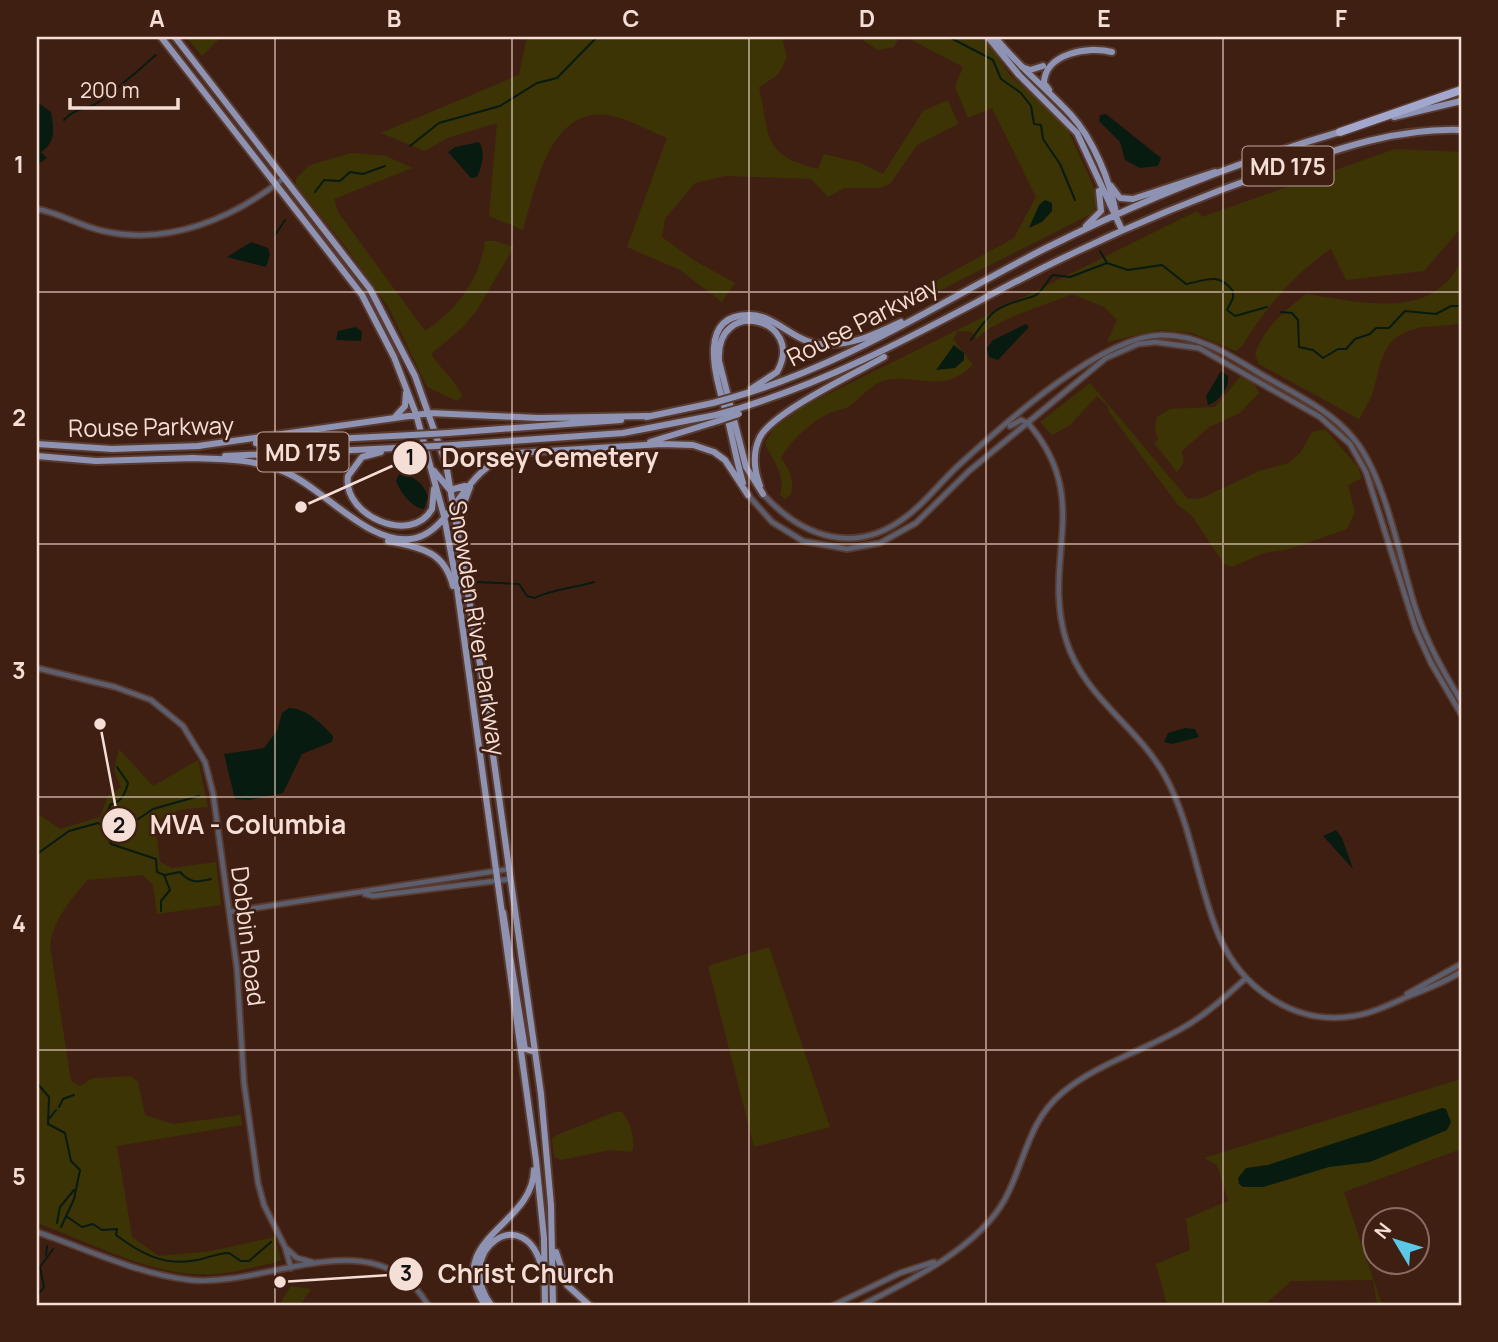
<svg xmlns="http://www.w3.org/2000/svg" width="1498" height="1342" viewBox="0 0 1498 1342" font-family="Manrope,sans-serif">
	<rect width="100%" height="100%" fill="#401f13"/>
	<path fill="#3c3404" d="M186 37H233L220 38 202 56Z
		M527 37H782L787 58 778 75 759 87C770 138 762 155 818 169L824 154 861 163 883 174 923 111 948 100 958 124 917 145 890 184 880 188H844L828 197 811 179 725 176 695 183 665 219 662 237 695 261 735 283 722 302 680 270 627 247 667 138C649 131 626 117 607 115 548 108 536 189 523 230L489 216 497 123 447 138 425 151 381 133 519 75Z
		M858 37H985L1010 75 1064 122 1099 198 1093 213 921 300 919 290 1014 238 1036 197 992 108 968 118 955 87 963 67 906 37 899 38 894 47 878 50Z
		M1395 149 1461 152V228L1424 271 1346 280 1331 249C1295 272 1264 310 1242 346L1236 351 1192 333 1159 330 1107 342 1117 320 1104 307 1072 294C1047 305 992 320 977 339L972 332 958 331 953 339 973 365C946 392 924 377 892 379 873 380 862 398 848 407 842 410 833 411 827 414 808 425 792 439 781 458 790 471 794 478 791 494L785 499 780 495C787 474 772 461 765 443L773 429 802 407 1197 211 1202 217Z
		M352 153 386 156 412 168 334 199 338 212 425 331C457 310 480 279 485 241H495L514 247 477 310 462 328 431 354C439 367 456 381 462 396L457 401 427 387 389 308 347 249 296 185V178L310 165Z
		M1461 261V323C1447 327 1432 325 1418 328 1379 337 1382 364 1372 395 1369 403 1363 411 1359 419L1259 364 1255 355C1264 327 1284 312 1306 294 1361 302 1432 322 1461 261Z
		M1240 377 1253 382 1259 393 1240 413 1209 427 1182 451 1184 462 1177 472 1154 443 1158 440 1155 428 1157 417 1170 409 1215 407Z
		M1090 383 1188 499 1202 498 1259 471 1289 463 1301 452 1312 432 1325 429 1358 467 1362 478 1348 485 1355 512 1347 529 1290 549 1264 553 1232 567 1224 564 1192 516 1178 505 1109 412 1108 406 1097 396 1070 425 1052 435 1040 422Z
		M119 749 153 786 198 760 208 807 179 810 155 822 160 862 172 868 216 862 221 905 157 914 153 885 143 875 87 880C71 900 53 919 50 946L71 1081 80 1086 93 1078 131 1076 138 1082 145 1115 173 1124 241 1115 242 1125 117 1146 132 1237 159 1256 211 1251 275 1237 281 1260 273 1263C254 1267 234 1273 214 1274 153 1278 93 1243 37 1223V813L60 829 100 817 108 796 121 787 114 770Z
		M769 947 830 1127 754 1147 708 966Z
		M1461 1079V1149L1344 1192 1382 1305H1377L1373 1280 1291 1281 1264 1305H1167L1156 1264 1190 1250 1186 1219 1228 1201 1217 1165 1204 1158Z
		M615 1112H622C630 1123 636 1138 632 1152L610 1150 561 1160 554 1157 552 1139 557 1135Z
		M291 1286 311 1289 300 1305H279Z"/>
	<path fill="#081b11" d="M37 102 51 112C54 129 56 143 41 152L47 158 37 165Z
		M1106 114 1161 158 1158 166 1140 168 1125 160 1120 142 1099 121 1100 115Z
		M479 142C486 152 482 166 477 177L471 178 448 152 455 147Z
		M1045 200 1052 203V211L1042 222 1029 228 1039 205Z
		M251 242 268 248 270 255 266 267 227 257Z
		M1026 324 1029 327 998 360 989 357 987 348 993 340Z
		M356 327 362 332 361 341 336 340 338 331Z
		M954 345 964 353V360L955 368 936 370Z
		M1221 371 1228 376C1230 387 1219 402 1208 405L1206 396Z
		M399 474C413 475 424 483 428 497L424 509C412 508 400 492 396 481Z
		M289 708C306 708 322 724 333 736L332 742 302 754 283 793 249 800 235 799 224 754 264 748 277 731 282 713Z
		M1185 728 1195 729 1199 737 1172 744 1164 742 1168 733Z
		M1336 830 1342 838 1353 869 1323 836Z
		M1442 1108 1446 1109 1451 1122 1447 1130 1370 1162 1329 1167 1263 1187H1243L1239 1184 1238 1178 1246 1168 1268 1165Z"/>
	<g fill="none" stroke-linecap="round" stroke-linejoin="round">
		<path stroke="#081b11" stroke-width="2" d="M949 37 993 60 1001 79 1021 93 1031 106 1034 124 1041 125 1043 139 1060 164 1075 200
			M64 120C74 108 87 110 99 102 120 87 137 71 156 55
			M410 146 439 123 500 106 537 83 557 78 597 37
			M315 192 324 180 340 181 350 172 363 174 385 166
			M275 235 285 220
			M1100 251 1107 263 1128 270 1162 265 1186 284C1205 281 1217 271 1233 291V298L1227 310 1235 316 1267 307
			M1281 312 1292 313 1298 320 1299 347 1313 350 1323 358 1338 349H1346L1355 339 1370 334 1376 328H1389L1405 311 1436 314 1451 306H1461
			M971 340C995 306 996 308 1034 296 1042 293 1047 280 1053 275L1070 277 1107 263
			M476 582 519 584 527 596 535 598C546 591 578 587 594 582
			M102 823 111 804C121 803 126 791 128 783L117 767
			M101 825 111 844 156 859 157 872 164 875 170 890 161 901V911
			M37 854 69 831 98 823 108 830 131 824 153 809 199 796
			M165 875 180 872C191 884 197 882 211 879
			M37 1083 49 1097 48 1124 65 1133 71 1161 80 1170 74 1199 61 1227
			M59 1107 63 1099 74 1095
			M48 1120 56 1110
			M66 1216 82 1227 93 1224 102 1230 117 1229 116 1235C140 1253 164 1267 197 1260 208 1258 217 1253 229 1253L241 1261H249L271 1242
			M57 1223 60 1207 74 1190
			M46 1255 47 1246
			M37 1296 44 1287 40 1267 53 1249"/>
		<g stroke="#593a2e" stroke-width="8">
			<path id="minor" d="M37 209C60 213 80 226 103 231 169 246 234 218 284 178
				M1028 423C1094 500 1041 558 1066 640 1084 698 1137 725 1165 776 1192 825 1197 884 1219 936 1242 989 1295 1026 1354 1016 1373 1013 1391 1004 1409 996 1427 989 1445 982 1461 972
				M1010 426 1021 420 1028 423
				M763 494C803 538 856 556 907 516 927 501 942 480 960 464 1005 423 1101 336 1162 335 1199 335 1228 354 1259 373 1291 392 1330 409 1354 439 1385 476 1400 559 1415 607 1426 641 1443 671 1461 701
				M748 495 772 522 803 541 847 549 880 543 916 523 969 471 1106 358 1138 344 1155 342 1199 348 1320 417 1350 444 1366 472 1416 630 1431 663 1461 714
				M37 668 115 687 151 700 183 726 205 762 213 793 237 969 244 1083 258 1183 264 1205 285 1247 291 1268
				M365 894 373 896 511 879
				M229 912 509 869
				M1407 994 1461 964
				M37 1232C87 1249 137 1274 190 1280 268 1288 375 1217 428 1305
				M287 1249 297 1258 312 1262
				M834 1305 900 1273 934 1262
				M862 1305C910 1281 979 1247 1005 1199 1025 1162 1028 1121 1062 1093 1095 1065 1142 1051 1179 1030 1205 1016 1225 997 1246 978"/>
		</g>
		<g stroke="#593a2e" stroke-width="10">
			<path id="major" d="M161 37 362 295 394 357 416 414 444 516 456 580 536 1160 544 1238 545 1305
				M175 37 370 289 415 376 446 464 481 670 541 1094 551 1205 553 1305
				M988 37 1019 75 1077 133 1122 230
				M995 37C1018 66 1046 88 1071 115 1093 139 1110 181 1116 213
				M1022 67 1030 70 1043 66
				M1049 90 1044 83C1045 53 1089 46 1112 52
				M1394 117 1461 101
				M1111 186 1120 198 1133 199 1215 172
				M1086 226 1101 211 1099 191
				M751 389 777 372C807 319 715 295 719 361L746 467 763 494
				M734 397C846 365 942 301 1046 248 1140 201 1242 160 1343 131
				M737 409C839 378 923 330 1017 281 1100 238 1187 201 1276 170 1337 149 1396 128 1461 130
				M395 417 405 406 406 393
				M646 417 713 403
				M448 433 621 420
				M650 442 718 421
				M256 443 412 435
				M37 444 112 449 200 446
				M453 445 623 433 716 415
				M198 446 430 413 538 418 648 416
				M381 452 362 457 348 476C342 515 411 546 432 509L434 489
				M37 456 96 461 194 458
				M225 456 416 447
				M191 458C223 459 255 459 285 472 324 488 371 549 416 538 454 528 463 467 515 453L662 444 693 445 714 452 725 460 748 495
				M434 471 450 490 465 486
				M743 483C737 463 733 441 728 420 720 389 691 314 750 315 775 315 793 341 819 344 849 347 874 335 901 322
				M760 486C754 470 752 453 760 437 773 412 856 373 884 357
				M461 527 462 508 470 487
				M388 541C420 548 444 550 453 586
				M503 912 525 1049 535 1052
				M556 1252 567 1285 589 1305
				M485 1305C442 1239 533 1226 534 1170
				M491 1305C451 1250 526 1199 542 1269"/>
		</g>
		<g stroke="#593a2e" stroke-width="11">
			<path id="highway" d="M1340 132 1461 90"/>
		</g>
		<use href="#minor" stroke="#5c5e6e" stroke-width="4.5"/>
		<use href="#major" stroke="#8e93b3" stroke-width="6"/>
		<use href="#highway" stroke="#a2a7ce" stroke-width="8"/>
		<g stroke="#593a2e" stroke-width="10" stroke-linecap="butt">
			<path id="major-bridge" d="M713 403 734 397
				M716 415 737 409
				M718 421 739 414
				M412 435 448 433
				M416 447 453 445"/>
		</g>
		<use href="#major-bridge" stroke="#8e93b3" stroke-width="6"/>
	</g>
	<path fill="none" stroke="#f5ded6" stroke-width="2" stroke-opacity="0.55" d="M275 37V1305M512 37V1305M749 37V1305M986 37V1305M1223 37V1305M37 292H1461M37 544H1461M37 797H1461M37 1050H1461"/>
	<g text-anchor="middle" dominant-baseline="central" stroke-width="5" stroke-linejoin="round" paint-order="stroke">
		<g fill="#401f13" stroke="#bfa59c" stroke-width="2">
			<rect x="1242.5" y="146.5" width="91" height="39" rx="5"/>
			<rect x="257.5" y="432.5" width="91" height="39" rx="5"/>
		</g>
		<g font-size="23" font-weight="bold" fill="#f5ded6">
			<text x="1288" y="166">MD 175</text>
			<text x="303" y="452">MD 175</text>
		</g>
		<g font-size="24" fill="#f5ded6" stroke="#401f13">
			<text transform="translate(862 321) rotate(-27)">Rouse Parkway</text>
			<text transform="translate(151 426) rotate(-1)">Rouse Parkway</text>
			<text transform="translate(478 628) rotate(81)">Snowden River Parkway</text>
			<text transform="translate(249 936) rotate(83)">Dobbin Road</text>
		</g>
	</g>
	<path fill="none" stroke="#f5ded6" stroke-width="2.5" d="M301 507L410 458M100 724L119 825M280 1282L406 1274"/>
	<g fill="#f5ded6" stroke="#401f13" stroke-width="2.5">
		<circle cx="301" cy="507" r="7"/>
		<circle cx="100" cy="724" r="7"/>
		<circle cx="280" cy="1282" r="7"/>
		<circle cx="410" cy="458" r="18"/>
		<circle cx="119" cy="825" r="18"/>
		<circle cx="406" cy="1274" r="18"/>
	</g>
	<g font-size="21" text-anchor="middle" font-weight="bold" fill="#111">
		<text x="410" y="465">1</text>
		<text x="119" y="833">2</text>
		<text x="406" y="1281">3</text>
	</g>
	<g font-size="26" text-anchor="middle" font-weight="bold" fill="#f5ded6" stroke="#401f13" stroke-width="5" stroke-linejoin="round" paint-order="stroke">
		<text x="550" y="467">Dorsey Cemetery</text>
		<text x="248" y="834">MVA - Columbia</text>
		<text x="526" y="1283">Christ Church</text>
	</g>
	<rect width="1498" height="1342" fill="none" stroke="#401f13" stroke-width="77"/>
	<g transform="translate(1396 1241) rotate(308)"><circle r="33" fill="#401f13" stroke="#886b61" stroke-width="2"/>
	<path d="M0-5L12 26L0 18L-12 26Z" fill="#5ac8e6"/>
	<text y="-10" font-size="19" font-weight="bold" text-anchor="middle" fill="#f5ded6">N</text>
	</g>
	<path d="M70 98v10h108v-10" fill="none" stroke="#f5ded6" stroke-width="3.5"/>
	<text x="80" y="98" font-size="21" fill="#f5ded6" stroke="#401f13" stroke-width="5" paint-order="stroke">200 m</text>
	<rect x="38" y="38" width="1422" height="1266" fill="none" stroke="#f5ded6" stroke-width="2.5"/>
	<g font-size="23" text-anchor="middle" font-weight="bold" fill="#f5ded6">
		<text x="157" y="27">A</text>
		<text x="394" y="27">B</text>
		<text x="631" y="27">C</text>
		<text x="867" y="27">D</text>
		<text x="1104" y="27">E</text>
		<text x="1341" y="27">F</text>
		<text x="19" y="173">1</text>
		<text x="19" y="426">2</text>
		<text x="19" y="679">3</text>
		<text x="19" y="932">4</text>
		<text x="19" y="1185">5</text>
	</g>
</svg>
